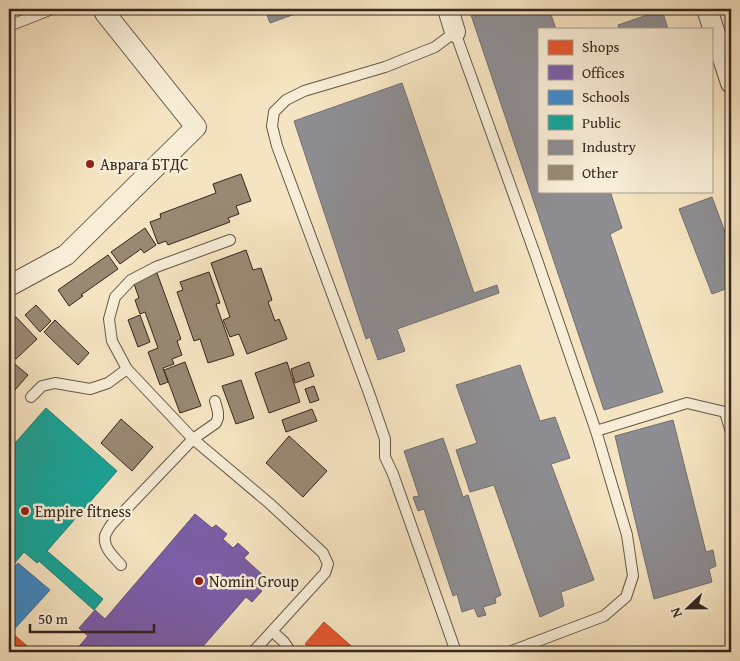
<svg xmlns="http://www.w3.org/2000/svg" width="740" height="661" viewBox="0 0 740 661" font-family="'Gentium Book Plus',serif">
	<rect width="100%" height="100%" fill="#f5e4c1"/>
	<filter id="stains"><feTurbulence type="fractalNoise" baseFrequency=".004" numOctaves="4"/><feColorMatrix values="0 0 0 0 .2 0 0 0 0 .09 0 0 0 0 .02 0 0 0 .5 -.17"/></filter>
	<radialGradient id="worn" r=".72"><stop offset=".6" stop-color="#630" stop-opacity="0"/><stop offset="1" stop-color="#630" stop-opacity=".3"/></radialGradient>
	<path fill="#e4572e" stroke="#b0492a" d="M324 622 358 652H314L305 644Z
		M12 633 34 652H9V637Z"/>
	<path fill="#7b5ea7" stroke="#664e7e" d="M195 514 212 528 216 525 227 534 223 539 233 548 238 543 249 553 244 558 264 576 255 586 262 591 252 602 246 597 198 652H74L88 636 79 628 95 610 105 619Z"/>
	<path fill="#3f88c5" stroke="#3c6b93" d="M18 563 50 590 9 635V573Z"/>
	<path fill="#17a398" stroke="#207e74" d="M46 408 117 471 47 551 103 599 94 610 39 561 37 563 24 552 9 570V554L16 545 9 539V450Z"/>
	<path fill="#8d8d92" stroke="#736e70" d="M265 9H309L270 23Z
		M469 9H549L556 29H539V191H610L622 228 610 234 663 392 604 410Z
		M662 10 668 29H619L618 25Z
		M402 83 474 293 497 285 499 293 397 329 405 351 378 360 370 337 366 339 294 121Z
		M712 197 731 248V287L712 294 679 209Z
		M520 365 540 421 555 417 570 458 551 464 594 580 561 592 564 606 540 617 494 485 470 492 456 450 477 443 456 385Z
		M673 420 706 552 713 550 716 566 709 569 712 582 654 599 615 436Z
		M443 438 463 497 468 495 501 595 495 598 496 603 483 607 486 615 478 617 474 608 462 612 457 594 453 596 424 509 418 511 413 497 419 496 404 451Z"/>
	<path fill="#998973" stroke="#35271f" d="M241 174 251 201 236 206 239 214 228 218 230 222 168 245 166 241 158 244 150 222 161 218 160 214 216 193 213 184Z
		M145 228 156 245 144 253 141 249 120 264 111 252Z
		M246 250 253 270 261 268 272 300 268 302 275 321 279 319 287 339 247 354 239 334 230 337 223 320 230 317 211 263Z
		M108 255 118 269 81 295 83 296 69 306 58 290Z
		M209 272 220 303 216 304 234 355 208 363 200 339 194 341 177 292 183 290 180 282Z
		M157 273 181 339 177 341 182 355 172 359 174 364 163 368 168 382 160 385 148 352 158 348 145 312 140 314 135 300 139 298 133 281Z
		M36 305 51 321 40 332 25 315Z
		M140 315 150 342 138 347 128 320Z
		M16 317 37 339 16 359 9 351V319Z
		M55 320 89 353 78 365 44 332Z
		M10 360 28 375 9 397V362Z
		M185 362 201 406 180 413 164 370Z
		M287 362 300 402 269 413 255 373Z
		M309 362 314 376 295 383 291 369Z
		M241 380 254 418 236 424 222 386Z
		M314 386 319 400 310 403 305 389Z
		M312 409 317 421 286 432 282 420Z
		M121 419 153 447 132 471 101 443Z
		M289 436 327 471 303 497 266 463Z"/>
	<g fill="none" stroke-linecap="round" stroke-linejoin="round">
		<g stroke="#655648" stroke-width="12">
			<path id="service" d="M9 26 52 9
				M230 240 156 267 131 280 115 297 109 319 112 341 127 369 193 439 269 503 323 553 328 564 325 573 253 652
				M31 397 42 386 55 383 90 389 108 383 127 369
				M596 431 687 403 725 412 731 432
				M121 565C114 557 103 548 105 536 106 533 109 528 111 525L193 439 216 423 218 418V412L215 401
				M273 632 284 642 291 652
				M456 652 393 474 385 457V439L369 393 277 146 272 126 274 112 286 100 304 91 385 67 435 47 455 32 535 254 596 431 627 535 633 576 626 597 604 616 509 652"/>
		</g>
		<g stroke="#655648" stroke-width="22">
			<path id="minor" d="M448 9 455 32
				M707 9 731 83
				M9 286 66 255 196 127 105 13"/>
		</g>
		<use href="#service" stroke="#f8edd7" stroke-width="10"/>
		<use href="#minor" stroke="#f8edd7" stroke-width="20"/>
	</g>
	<g fill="#8f2418" stroke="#f8edd7" stroke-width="2">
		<circle cx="90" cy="164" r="5"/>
		<circle cx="25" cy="511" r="5"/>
		<circle cx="199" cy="581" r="5"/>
	</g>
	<g text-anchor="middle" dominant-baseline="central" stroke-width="5" stroke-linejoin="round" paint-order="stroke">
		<g font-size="16" fill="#35271f" stroke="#f8edd7" text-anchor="start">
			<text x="100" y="164">Аврага БТДС</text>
			<text x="35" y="511">Empire fitness</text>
			<text x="209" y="581">Nomin Group</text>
		</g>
	</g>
	<rect width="740" height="661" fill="none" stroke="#f5e4c1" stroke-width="30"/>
	<rect x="10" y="10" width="720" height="641" fill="none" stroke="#35271f" stroke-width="2.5"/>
	<rect x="15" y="15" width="710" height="631" fill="none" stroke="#35271f"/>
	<rect x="538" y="28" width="175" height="165" fill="#f8edd7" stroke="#aa9e8d"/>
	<rect x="548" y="40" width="25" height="15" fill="#e4572e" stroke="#aa9e8d"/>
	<text x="582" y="52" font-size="15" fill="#35271f">Shops</text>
	<rect x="548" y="65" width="25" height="15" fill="#7b5ea7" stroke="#aa9e8d"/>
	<text x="582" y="78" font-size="15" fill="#35271f">Offices</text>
	<rect x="548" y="90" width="25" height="15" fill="#3f88c5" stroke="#aa9e8d"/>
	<text x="582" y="102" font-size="15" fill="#35271f">Schools</text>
	<rect x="548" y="115" width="25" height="15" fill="#17a398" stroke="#aa9e8d"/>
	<text x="582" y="128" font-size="15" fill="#35271f">Public</text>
	<rect x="548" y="140" width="25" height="15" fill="#8d8d92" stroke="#aa9e8d"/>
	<text x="582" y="152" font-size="15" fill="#35271f">Industry</text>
	<rect x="548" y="165" width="25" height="15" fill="#998973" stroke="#aa9e8d"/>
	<text x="582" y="178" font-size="15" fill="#35271f">Other</text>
	<g transform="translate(688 608) rotate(248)" stroke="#f8edd7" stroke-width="4" paint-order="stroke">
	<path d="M0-4L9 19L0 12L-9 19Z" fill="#35271f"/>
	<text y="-8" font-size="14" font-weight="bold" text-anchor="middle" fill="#35271f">N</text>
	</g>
	<path d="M30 624v8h124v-8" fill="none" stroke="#35271f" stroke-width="2.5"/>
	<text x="38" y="624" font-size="15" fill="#35271f" stroke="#f8edd7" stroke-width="4" paint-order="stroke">50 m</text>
	<rect width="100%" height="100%" filter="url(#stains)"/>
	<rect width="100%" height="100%" fill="url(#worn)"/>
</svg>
